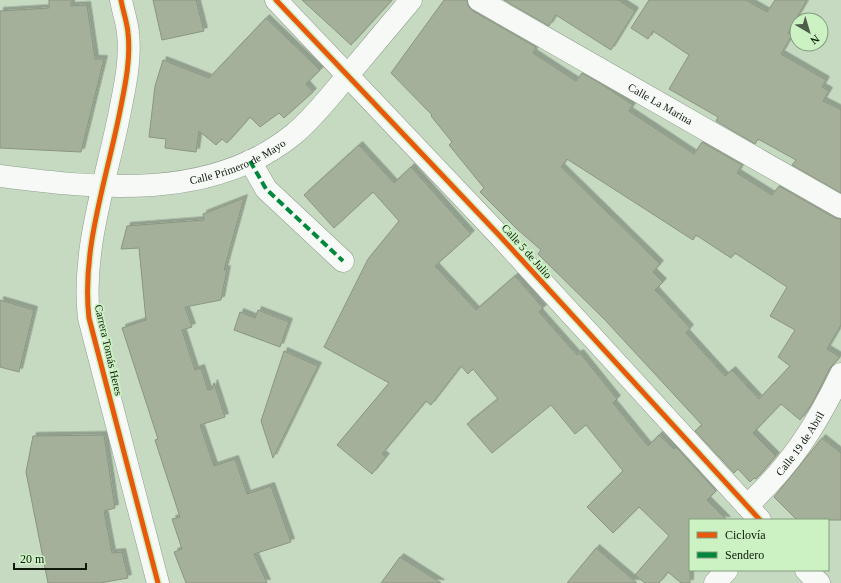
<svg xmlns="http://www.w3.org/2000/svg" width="841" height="583" viewBox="0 0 841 583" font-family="Georgia,serif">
	<defs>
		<filter id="shadow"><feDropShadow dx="3.5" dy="-3.5" stdDeviation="0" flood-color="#0004"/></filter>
	</defs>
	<rect width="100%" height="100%" fill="#c6dac2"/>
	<path fill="#a5b09b" stroke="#8a9581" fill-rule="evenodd" filter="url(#shadow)" d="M49 0H71V6L87 5 95 59H104L81 152 0 148V11L49 8Z
		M153 0H196L204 31 162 40Z
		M302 0H392L351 45Z
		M444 0H467L468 6 473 11 536 47 533 53 576 81 582 73 598 82 633 105 629 111 694 154 702 142 742 165 737 173 772 195 779 186 835 218 841 219V325L827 349 840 357 830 368 812 404 800 420 781 404 753 433 776 456 756 479 754 478 750 482 738 469 734 473 695 431 702 425 605 320 538 254 541 250 516 228 480 192 484 188 449 145 452 142 431 116 432 115 391 73ZM567 159 693 240 696 235 731 258 735 253 787 287 770 316 795 330 778 357 790 366 759 399 732 370 725 376 686 333 690 328 655 290 663 282 653 272 660 264 561 167Z
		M504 0H618L635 11 611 50 556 15 549 26Z
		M649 0H746L767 12 775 0H807L788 33 792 35 781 54 826 80 822 87 829 91 823 101 841 110V193L792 165 796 160 758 139 755 144 716 121 718 117 669 89 689 55 653 31 648 39 631 28Z
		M266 18 320 70 306 84 313 92 284 118 279 113 260 127 250 117 227 143 222 139 216 145 199 131 196 152 165 148 166 139 149 137 155 86 163 60 209 78Z
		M359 145 394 183 411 167 471 234 435 266 476 310 515 276 543 308 539 312 577 355 580 353 617 399 613 403 648 446 659 435 674 449 676 447 716 491 707 500 727 520H690V583H681L668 572 659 583H645L635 575 669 536 639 507 613 533 587 507 623 471 586 425 575 434 551 405 492 453 467 424 498 399 473 369 468 374 461 366 431 405 426 401 382 454 386 457 372 474 337 445 389 383 324 347 368 259 399 221 373 192 334 228 304 195Z
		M244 198 224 270 227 269 221 300 185 307 192 327 182 330 195 370 201 368 208 390 212 389 214 383 225 417 200 425 214 466 235 459 247 494 271 486 291 542 254 554 267 583H186L174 552 182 549 172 519 180 517 155 440 158 439 122 328 146 320 139 248 121 249 127 226 204 220 203 214Z
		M0 300 34 310 19 372 0 367Z
		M258 310 289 322 280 347 234 330 240 312 255 318Z
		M284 351 318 366 273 458 261 421Z
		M104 435 115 508 104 511 112 553 122 552 128 578 100 583H48L26 472 33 436Z
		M822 438 841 453V520H797L774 497Z
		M596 548 637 583H567Z
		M400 557 441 583H381Z"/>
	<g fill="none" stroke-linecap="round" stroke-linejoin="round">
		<g stroke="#8f9f8c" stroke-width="23">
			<g id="minor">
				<path d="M121 0C123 11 127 22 128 33 131 59 125 86 120 111 107 178 81 250 89 318L158 583"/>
				<path d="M276 0 498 234 760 520"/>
				<path id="s1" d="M479 0 841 207"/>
				<path d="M250 161 266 189 343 261"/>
				<path id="s2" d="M0 176C98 189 212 201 294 134 312 119 328 99 343 81 366 54 388 27 411 0"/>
				<path id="s3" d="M747 506C791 464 815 428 841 374"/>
				<path d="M806 570 819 583"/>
				<path d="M715 583 727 570"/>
			</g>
		</g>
		<use href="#minor" stroke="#f6f9f6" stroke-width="22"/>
		<path stroke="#00873e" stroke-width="4" stroke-dasharray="8 4" stroke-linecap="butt" d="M250 161 266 189 343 261"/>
		<g stroke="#ccf2c4" stroke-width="8">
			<path id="cycleway" d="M121 0C123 11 127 22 128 33 131 59 125 86 120 111 107 178 81 250 89 318L158 583
				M276 0 498 234 760 520"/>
		</g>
		<use href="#cycleway" stroke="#e8590c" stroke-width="5"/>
	</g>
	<g text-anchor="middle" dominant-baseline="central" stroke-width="3.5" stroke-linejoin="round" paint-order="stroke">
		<g font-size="11" fill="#0d1a0a" stroke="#ccf2c4">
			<text stroke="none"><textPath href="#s1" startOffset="209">Calle La Marina</textPath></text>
			<text stroke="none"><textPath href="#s2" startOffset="242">Calle Primero de Mayo</textPath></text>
			<text transform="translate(527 251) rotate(48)">Calle 5 de Julio</text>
			<text transform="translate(109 350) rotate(77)">Carrera Tomás Heres</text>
			<text stroke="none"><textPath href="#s3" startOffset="82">Calle 19 de Abril</textPath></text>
		</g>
	</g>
	<rect x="689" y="519" width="140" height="52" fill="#ccf2c4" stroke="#809c7a"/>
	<rect x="697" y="532" width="20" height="6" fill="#e8590c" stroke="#809c7a"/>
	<text x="725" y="539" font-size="12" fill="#0d1a0a">Ciclovía</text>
	<rect x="697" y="552" width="20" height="6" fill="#00873e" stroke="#809c7a"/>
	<text x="725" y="559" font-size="12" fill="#0d1a0a">Sendero</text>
	<g transform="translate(809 32) rotate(142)"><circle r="19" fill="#ccf2c4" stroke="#809c7a"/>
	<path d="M0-3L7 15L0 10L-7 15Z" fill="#4e5d4a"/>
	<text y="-6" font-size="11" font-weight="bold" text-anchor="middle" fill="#0d1a0a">N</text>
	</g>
	<path d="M14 563v6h72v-6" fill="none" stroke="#0d1a0a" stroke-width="2"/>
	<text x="20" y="563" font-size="12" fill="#0d1a0a" stroke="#ccf2c4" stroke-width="3" paint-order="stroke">20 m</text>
</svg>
